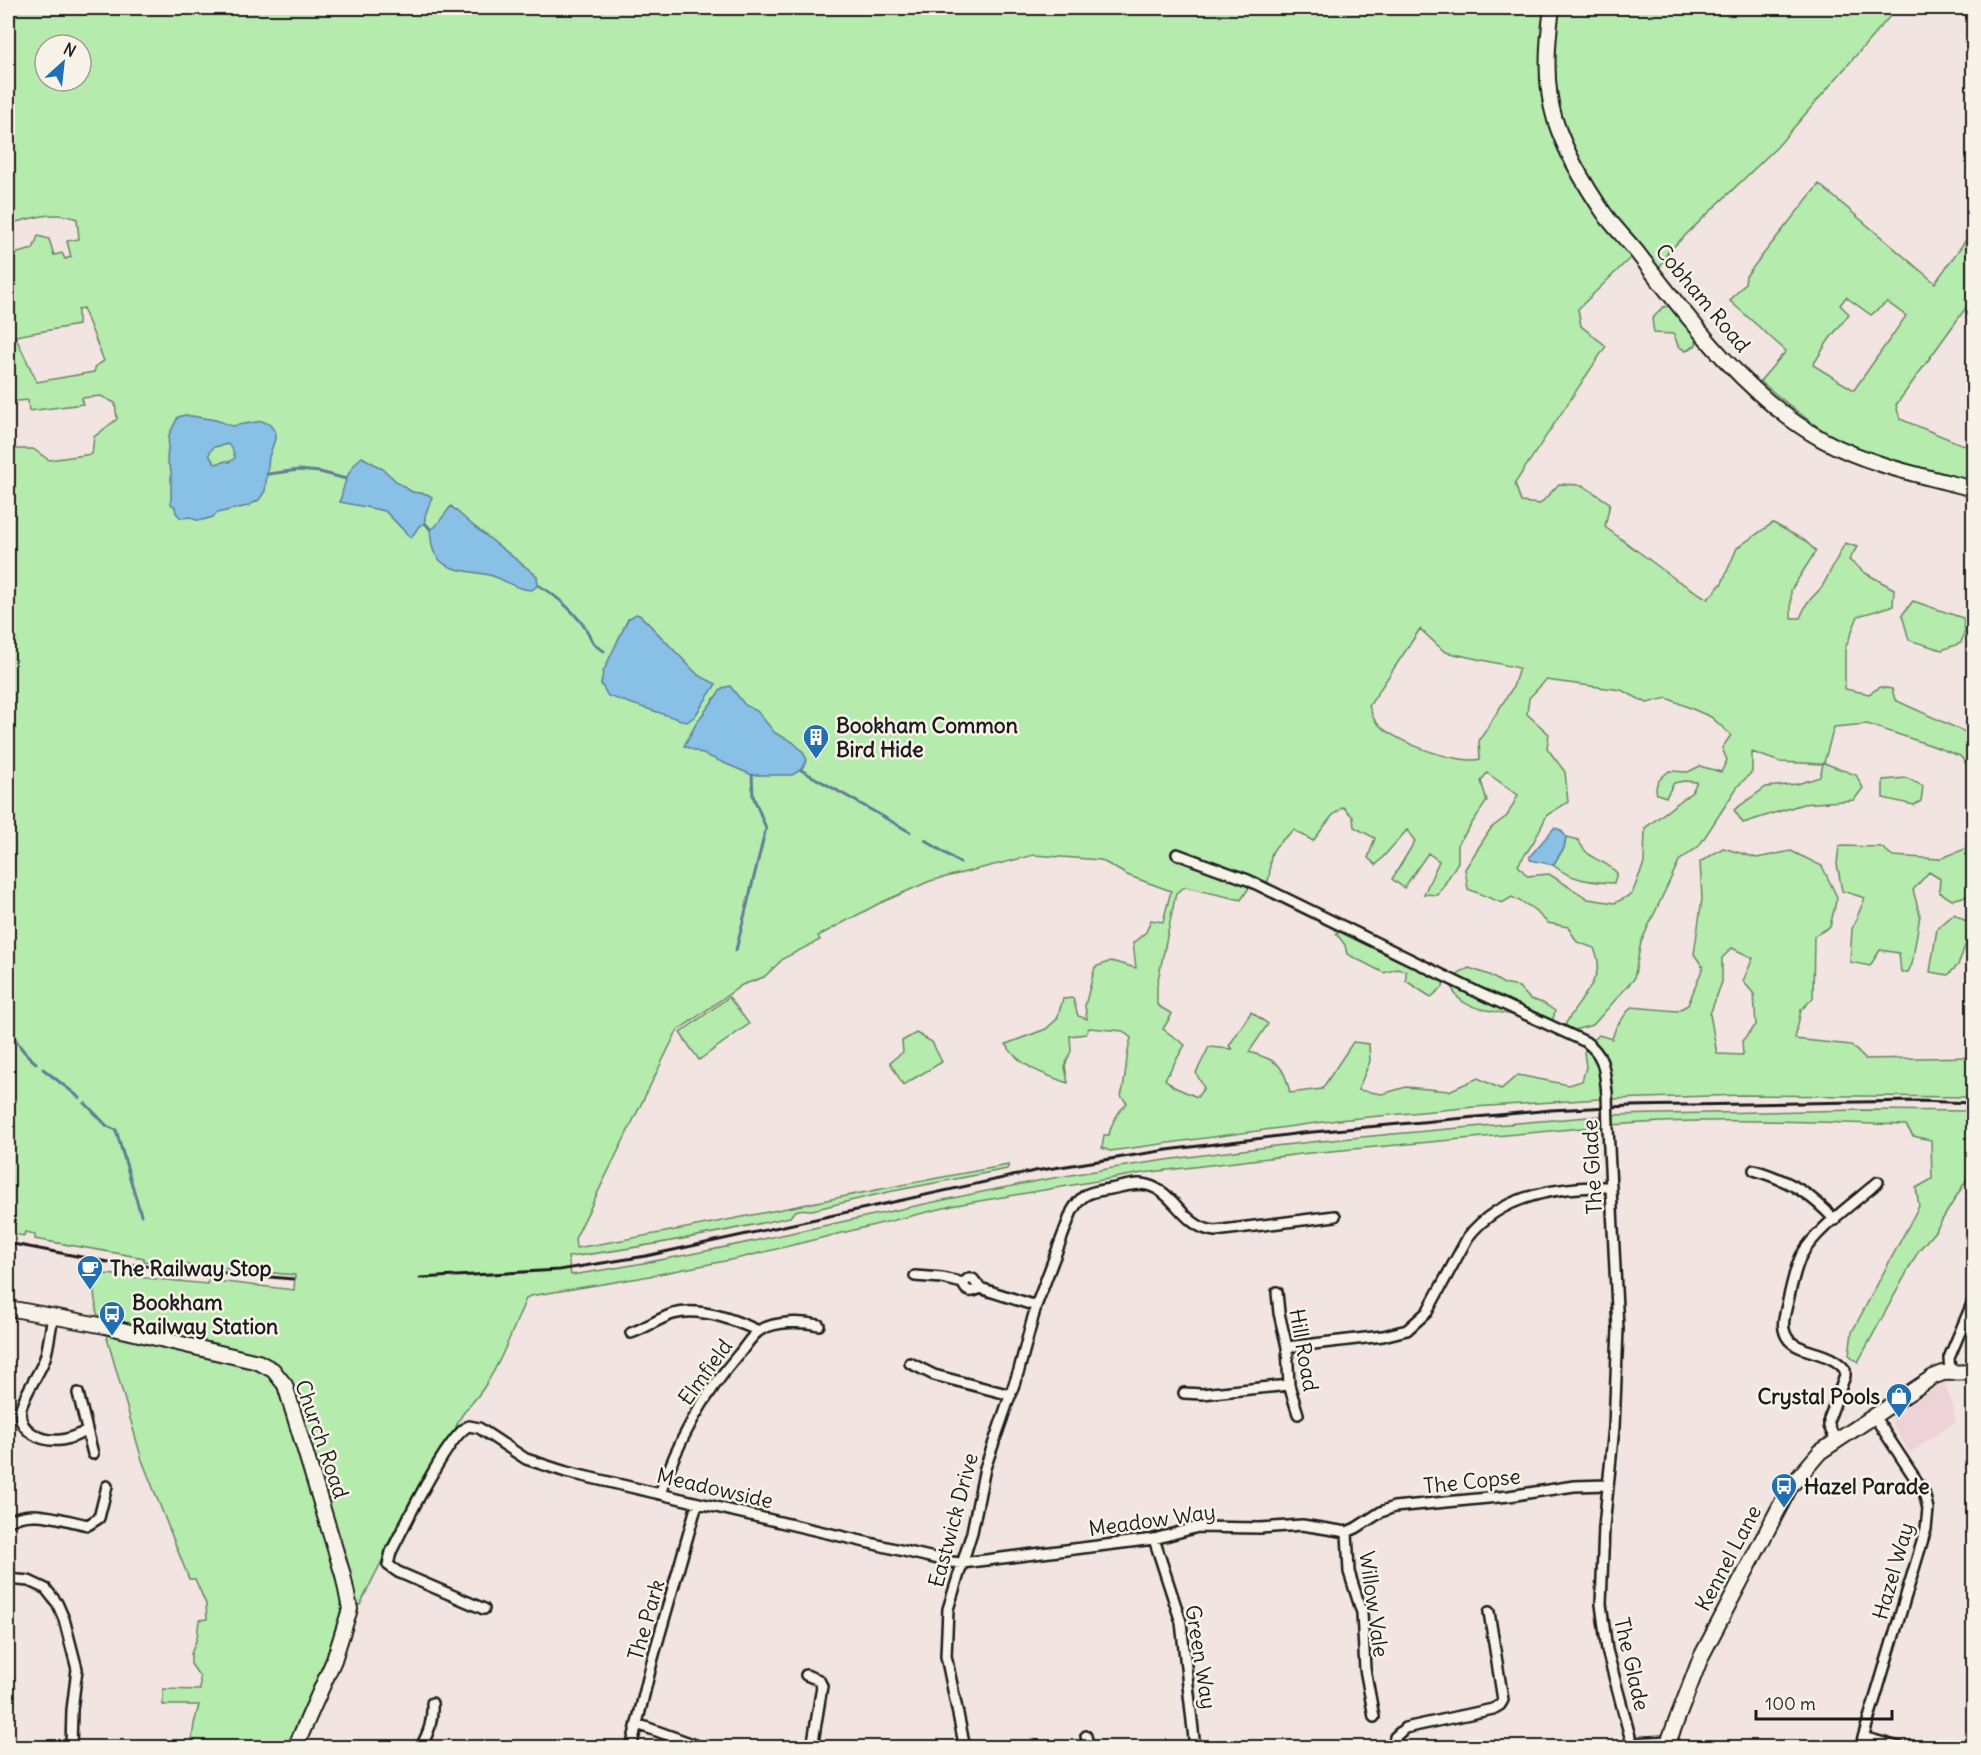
<svg xmlns="http://www.w3.org/2000/svg" width="1981" height="1755" viewBox="0 0 1981 1755" font-family="Delius,sans-serif">
	<rect width="100%" height="100%" fill="#f2e4e0"/>
	<filter id="ink" filterUnits="userSpaceOnUse"><feTurbulence type="fractalNoise" baseFrequency=".0167" numOctaves="2"/><feDisplacementMap in="SourceGraphic" scale="12" xChannelSelector="R" yChannelSelector="G"/><feConvolveMatrix kernelMatrix="1 2 1 2 8 2 1 2 1" color-interpolation-filters="sRGB"/></filter>
	<g filter="url(#ink)">
		<path fill="#edd3d7" d="M1945 1381 1956 1421 1910 1453 1892 1424 1893 1416Z"/>
		<path fill="#b5ebad" stroke="#688464" stroke-width="1.5" fill-rule="evenodd" d="M8 8H1897L1777 147 1668 252 1659 269 1643 250 1629 259 1578 309 1581 326 1606 346 1515 483 1521 502 1540 504 1559 484 1582 485 1610 503 1605 527 1678 581 1708 599 1722 583 1737 548 1773 523 1804 540 1816 551 1791 590V618H1800L1807 603 1822 587 1845 543 1857 547 1849 560 1867 574 1894 589 1893 606 1858 616 1845 649V689L1869 694 1880 687 1892 689 1895 700 1965 732 1973 697V772L1960 756 1930 745 1867 724 1834 727 1824 763 1856 775 1863 788 1854 800 1803 804 1743 823 1734 810 1766 787 1797 784 1820 777 1823 764 1780 762 1752 752V772L1738 786 1699 846 1679 861 1641 942 1634 979 1593 1025 1574 1030 1565 1025C1574 1007 1600 981 1598 962 1598 957 1595 952 1594 948L1577 942 1568 927 1548 923 1531 907 1512 897 1502 903 1468 889 1465 869 1491 828 1507 816 1518 795 1487 773 1481 781 1487 801 1458 844V862L1438 895 1424 894 1439 861 1428 853 1404 888 1392 879 1415 841 1407 830 1376 865 1368 858 1375 838 1354 827 1353 817 1343 807 1332 816 1313 841 1294 830C1286 837 1273 846 1271 856 1269 865 1271 873 1268 881L1261 883 1254 880 1241 900 1185 887 1176 893 1157 985V1005L1172 1014 1163 1029 1185 1045 1165 1079 1174 1087 1197 1097 1204 1088 1196 1073 1209 1047 1232 1049 1229 1046 1251 1012 1268 1024 1249 1052C1277 1060 1284 1064 1290 1093L1322 1089 1353 1042 1369 1044 1370 1061 1358 1090 1382 1094 1406 1087 1449 1091 1478 1078 1501 1089 1518 1075 1569 1085 1582 1081 1586 1067 1584 1052 1589 1047 1602 1069 1600 1099 1474 1107 1338 1120 1110 1151 1102 1148 1104 1135H1109C1111 1122 1117 1113 1127 1103L1121 1096C1127 1077 1125 1057 1131 1038L1123 1031 1089 1028 1086 1034 1070 1036 1071 1051 1065 1066 1068 1083C1045 1075 1018 1066 1006 1044L1046 1029 1057 1019 1063 999 1073 998 1078 1016 1087 1019 1085 1006 1095 967 1111 961 1136 968 1133 943 1146 932 1151 920 1163 922 1171 891 1127 875 1101 860 1034 855 930 881 878 904 818 936 820 940 784 958 764 977 742 985 677 1031 575 1239 576 1248C721 1224 864 1190 1009 1165L1007 1169 888 1192 812 1210C802 1209 796 1208 790 1217 717 1233 643 1248 568 1257L571 1275C733 1251 892 1207 1054 1178 1234 1145 1417 1132 1600 1116L1604 1126 1310 1153 1143 1173 956 1205 740 1258 639 1278 530 1296 526 1299C512 1331 499 1369 477 1397 469 1407 456 1419 455 1432 419 1487 389 1545 360 1605L354 1603 339 1632 289 1747H191L194 1724 199 1705H163V1689L200 1690V1677L191 1664V1654L197 1638 199 1620 207 1619 206 1604 195 1579H189L142 1460 107 1338 105 1320 97 1314 93 1286 95 1273 207 1284 208 1280 294 1290 295 1275 144 1261V1258L35 1239V1234L25 1232 24 1236 8 1233V449H33L49 460 92 454 94 437 117 419 115 403 101 396 82 398 83 404 29 411 28 400 8 402V324L13 322 11 306H8V249L18 253 33 249 38 236 49 239 54 255 62 253 65 259 71 257 67 241 79 239 77 219C53 210 33 218 9 224L8 233ZM45 45H81V81H45ZM83 308 104 361 96 366 94 372 37 382 15 336 78 325V310ZM1420 629 1445 652 1519 668 1513 687 1479 741 1480 759C1458 765 1386 740 1374 719 1372 716 1371 710 1369 706ZM1546 680 1621 690 1647 703 1667 698 1711 717 1731 735 1722 748 1727 760 1721 772 1700 766 1688 772 1669 771C1662 777 1653 783 1657 794L1666 797 1674 783 1684 781 1697 782 1692 792 1645 828 1644 863 1632 894 1615 903 1588 899 1549 874 1527 876 1518 865 1533 843 1547 815 1568 802 1565 772 1547 748 1549 734 1527 714 1529 698Z
			M1819 184 1935 283 1973 230V298L1896 405 1900 419 1973 449V485C1930 474 1881 464 1842 442 1812 425 1786 403 1760 381L1786 351 1730 301 1745 283 1746 276ZM1846 297 1871 315 1887 302 1906 316 1854 390 1813 365 1828 341 1849 314 1840 305Z
			M1671 306 1697 334 1696 345 1686 351 1678 346 1674 334 1654 333 1652 319 1663 307Z
			M1913 601 1963 618 1965 631 1961 643 1942 650 1909 640 1902 615Z
			M1907 778 1923 786 1921 801 1914 805 1883 798V780Z
			M1566 837 1578 840C1591 864 1601 856 1617 873L1614 883C1590 882 1571 880 1553 865L1564 848Z
			M1839 846 1881 847 1893 856 1939 859 1973 846V928L1972 927 1958 965 1948 975 1930 972 1937 929 1954 914 1967 922 1973 908 1967 896 1952 900 1939 892 1940 879 1929 872 1913 890 1920 915 1912 964 1908 972H1901L1899 953 1880 950 1870 966 1850 962 1852 929 1865 898 1842 891 1837 864Z
			M1723 848 1757 858 1791 851 1822 866 1837 897 1830 927 1814 936 1813 998 1801 1010 1795 1039 1851 1045 1865 1059 1973 1057V1097L1743 1095 1612 1099C1609 1075 1611 1059 1592 1042L1599 1035 1612 1039 1616 1027 1631 1007 1677 1011 1688 1005 1703 967 1694 954 1702 899 1700 862ZM1732 948 1753 958 1743 981 1754 994 1756 1025 1742 1041 1743 1055 1717 1054 1710 1014 1722 982V958Z
			M1343 930 1444 979 1443 987 1431 997 1406 981V971L1397 969 1384 973 1347 954 1345 945 1336 933Z
			M1469 968 1489 975 1504 984 1519 987 1530 999 1543 1003 1555 1011 1550 1031C1538 1026 1526 1020 1514 1016 1495 1009 1459 1012 1452 987L1460 972Z
			M729 997 749 1024 699 1060 680 1033Z
			M916 1033 932 1042 942 1062 903 1085 890 1062 903 1052 902 1041Z
			M1862 1110 1973 1111V1169L1936 1230 1919 1250 1858 1362 1849 1355 1852 1332 1919 1206 1916 1188 1932 1179 1931 1140 1913 1136 1906 1125C1808 1122 1709 1117 1611 1125L1610 1115Z"/>
		<path fill="#88c0e6" stroke="#5d7e95" stroke-width="1.5" fill-rule="evenodd" d="M185 415 216 420 232 426 262 421 269 424 275 431V439L269 457 265 491 259 500 248 506 217 513 213 517 203 520H196L190 517 181 518 176 513 175 507 171 504V471L167 460 169 435 178 417ZM227 444 232 448 235 458 229 462 226 461 215 464 209 455C213 443 218 448 227 444Z
			M362 457 383 469 398 483 412 492 427 494 432 497 425 516V523L419 526 411 538 385 511 340 502C344 484 347 469 362 457Z
			M451 506 470 523 537 576 538 585 532 590C518 590 506 581 493 576 474 570 444 574 434 552 431 546 431 536 430 529L435 527Z
			M636 614 641 616 698 675 716 684 695 716 687 722 608 696 601 684 603 672 628 619Z
			M730 686 745 705 757 711 775 733 793 742 803 752 807 760 801 770 792 775H752L684 746 697 722 722 688Z
			M1554 828 1561 830 1566 837 1564 848 1553 865 1530 860V856Z"/>
		<g fill="none" stroke-linecap="round" stroke-linejoin="round">
			<path stroke="#5d7e95" stroke-width="3" d="M268 474 299 470 320 472 346 479
				M425 523 430 529
				M538 585C554 594 569 607 581 622 592 634 588 643 604 651
				M801 770 910 832
				M925 840 960 863
				M736 950 766 828 753 796 752 775
				M8 1022C14 1039 21 1051 36 1063
				M43 1069 80 1098
				M85 1103 107 1126 116 1130 141 1215"/>
			<g stroke="#1c1c1c" stroke-width="14">
				<path id="street" d="M1177 854 1248 880 1477 992 1586 1042C1606 1057 1604 1071 1607 1093
					M1608 1128 1618 1329 1614 1427 1604 1527 1601 1604 1607 1650 1633 1748
					M1754 1170C1790 1181 1810 1193 1835 1220
					M915 1276 942 1278 963 1283C966 1293 972 1293 980 1288L1036 1306
					M963 1283 968 1279H973L980 1288
					M1277 1292 1279 1313 1287 1347 1289 1385 1298 1414
					M53 1317C50 1330 49 1345 45 1358 39 1375 26 1390 21 1408 16 1431 42 1442 61 1440 70 1439 79 1434 87 1431
					M631 1333C645 1328 660 1318 673 1314 700 1306 734 1320 759 1331
					M1287 1347 1383 1336 1407 1330 1427 1312 1468 1237C1501 1194 1560 1186 1611 1187
					M910 1363 934 1375 1011 1395
					M1950 1373 1949 1358 1974 1299
					M78 1393 93 1454
					M1184 1393 1202 1394 1289 1385
					M1836 1441 1829 1426V1419L1845 1376V1370C1831 1351 1802 1354 1789 1340 1780 1329 1784 1317 1787 1305 1791 1289 1794 1271 1801 1256 1815 1230 1855 1202 1878 1182
					M660 1494C677 1442 703 1396 739 1354 745 1347 752 1335 760 1330 777 1321 801 1321 819 1325
					M8 1522C31 1507 62 1520 88 1525L99 1518 107 1486
					M1347 1532 1349 1572 1362 1613 1365 1669 1374 1717
					M1154 1539 1181 1622 1195 1748
					M8 1559 9 1578
					M8 1579 29 1581 46 1589 57 1603 64 1619 77 1669 72 1710 71 1748
					M484 1609 398 1572 388 1565 391 1552C403 1529 448 1434 469 1426L479 1428 526 1459 566 1472 951 1562 962 1563 1154 1539 1198 1527 1260 1528 1302 1525 1347 1532 1356 1528 1381 1512 1394 1507 1509 1496 1574 1486 1608 1485
					M806 1675 819 1680 822 1686 812 1748
					M637 1724 704 1748
					M1086 1736 1089 1748
					M1863 1737 1902 1748
					M1632 1743 1669 1741
					M420 1748C429 1733 433 1721 432 1703
					M631 1748 653 1658 697 1504
					M965 1748 946 1656 948 1609 972 1532 985 1468 1019 1370 1036 1306 1072 1211C1083 1192 1090 1192 1110 1189 1122 1187 1135 1182 1147 1185 1176 1192 1182 1227 1215 1231L1335 1216
					M1393 1748 1395 1737 1405 1728 1493 1709 1500 1705 1503 1700 1489 1612
					M1860 1748 1926 1529 1928 1509 1924 1492 1874 1416"/>
			</g>
			<g stroke="#1c1c1c" stroke-width="18">
				<path id="secondary" d="M1552 8C1547 44 1544 84 1555 120 1566 154 1586 187 1606 216 1615 228 1626 239 1636 251 1687 317 1748 399 1823 440 1869 465 1923 476 1974 489
					M8 1308 105 1326 258 1362 273 1370 285 1385 343 1575 350 1609 334 1660 295 1748
					M1666 1748 1701 1657 1790 1487 1820 1452 1933 1377 1943 1373 1974 1372"/>
			</g>
			<use href="#street" stroke="#f7f3e8" stroke-width="9"/>
			<use href="#secondary" stroke="#f7f3e8" stroke-width="14"/>
			<path stroke="#1c1c1c" stroke-width="3" d="M8 1243 113 1263 293 1279
				M420 1278 559 1270 646 1256 1035 1171 1167 1150 1302 1133 1551 1110 1630 1106 1917 1101 1974 1103"/>
			<g stroke="#1c1c1c" stroke-width="14" stroke-linecap="butt">
				<path id="street-bridge" d="M1607 1093 1608 1128"/>
			</g>
			<use href="#street-bridge" stroke="#f7f3e8" stroke-width="9"/>
		</g>
	</g>
	<defs>
		<g id="building-pin" transform="scale(1.35)"><path d="M0 17L-7.5 6A9.5 9.5 0 1 1 7.5 6Z" fill="#1f6fb2" stroke="#f7f3e8"/><path d="M-4-6H4V6H1V3H-1V6H-4ZM-2.5-4.3h1.7v1.8h-1.7ZM.8-4.3h1.7v1.8H.8ZM-2.5-1h1.7V.8h-1.7ZM.8-1h1.7V.8H.8Z" fill="#fff"/></g>
		<g id="cafe-pin" transform="scale(1.35)"><path d="M0 17L-7.5 6A9.5 9.5 0 1 1 7.5 6Z" fill="#1f6fb2" stroke="#f7f3e8"/><path d="M-5.5-4.5H6V0H3Q3 3.5 0 3.5H-2.5Q-5.5 3.5-5.5 0ZM3-3.2v2h1.7v-2ZM-6 4.5H4V6H-6Z" fill="#fff"/></g>
		<g id="bus-pin" transform="scale(1.35)"><path d="M0 17L-7.5 6A9.5 9.5 0 1 1 7.5 6Z" fill="#1f6fb2" stroke="#f7f3e8"/><path d="M-5-6H5V4H4V6H2V4H-2V6H-4V4H-5ZM-3.5-4V0h7V-4ZM-3.5 1.2v1.5H-2V1.2ZM2 1.2v1.5H3.5V1.2Z" fill="#fff"/></g>
		<g id="shop-pin" transform="scale(1.35)"><path d="M0 17L-7.5 6A9.5 9.5 0 1 1 7.5 6Z" fill="#1f6fb2" stroke="#f7f3e8"/><path d="M-5-2.5h2.3a2.7 3.5 0 0 1 5.4 0H5L5.5 6h-11ZM-1.5-2.5h3a1.5 2.3 0 0 0-3 0Z" fill="#fff"/></g>
	</defs>
	<g fill-rule="evenodd">
		<use href="#building-pin" x="816" y="737"/>
		<use href="#cafe-pin" x="90" y="1268"/>
		<use href="#bus-pin" x="112" y="1314"/>
		<use href="#shop-pin" x="1899" y="1396"/>
		<use href="#bus-pin" x="1784" y="1486"/>
	</g>
	<g text-anchor="middle" dominant-baseline="central" stroke-width="5" stroke-linejoin="round" paint-order="stroke">
		<g font-size="21" fill="#1c1c1c" stroke="#f7f3e8">
			<text transform="translate(1703 298) rotate(50)">Cobham Road</text>
			<text transform="translate(1592 1167) rotate(-93)">The Glade</text>
			<text transform="translate(1304 1350) rotate(80)">Hill Road</text>
			<text transform="translate(705 1372) rotate(-54)">Elmfield</text>
			<text transform="translate(322 1439) rotate(71)">Church Road</text>
			<text transform="translate(1472 1481) rotate(-6)">The Copse</text>
			<text transform="translate(715 1488) rotate(13)">Meadowside</text>
			<text transform="translate(953 1520) rotate(-75)">Eastwick Drive</text>
			<text transform="translate(1152 1520) rotate(-8)">Meadow Way</text>
			<text transform="translate(1728 1558) rotate(-62)">Kennel Lane</text>
			<text transform="translate(1893 1571) rotate(-74)">Hazel Way</text>
			<text transform="translate(1374 1604) rotate(82)">Willow Vale</text>
			<text transform="translate(646 1620) rotate(-74)">The Park</text>
			<text transform="translate(1201 1657) rotate(81)">Green Way</text>
			<text transform="translate(1632 1664) rotate(77)">The Glade</text>
		</g>
		<g font-size="21" font-weight="bold" fill="#1c1c1c" stroke="#f7f3e8" text-anchor="start">
			<text x="836" y="725">Bookham Common<tspan x="836" dy="24">Bird Hide</tspan></text>
			<text x="110" y="1268">The Railway Stop</text>
			<text x="132" y="1302">Bookham<tspan x="132" dy="24">Railway Station</tspan></text>
			<text x="1880" y="1396" text-anchor="end">Crystal Pools</text>
			<text x="1804" y="1486">Hazel Parade</text>
		</g>
	</g>
	<rect width="1981" height="1755" fill="none" stroke="#f7f3e8" stroke-width="30"/>
	<rect x="15" y="15" width="1951" height="1725" fill="none" stroke="#1c1c1c" stroke-width="2" filter="url(#ink)"/>
	<g transform="translate(63 63) rotate(27)"><circle r="28" fill="#f7f3e8" stroke="#9f9d96" stroke-width="1.5"/>
	<path d="M0-4.5L10 22L0 15L-10 22Z" fill="#1f6fb2"/>
	<text y="-9" font-size="16" font-weight="bold" text-anchor="middle" fill="#1c1c1c">N</text>
	</g>
	<path d="M1756 1710v9h136v-9" fill="none" stroke="#1c1c1c" stroke-width="3"/>
	<text x="1765" y="1710" font-size="18" fill="#1c1c1c" stroke="#f7f3e8" stroke-width="4.5" paint-order="stroke">100 m</text>
</svg>
